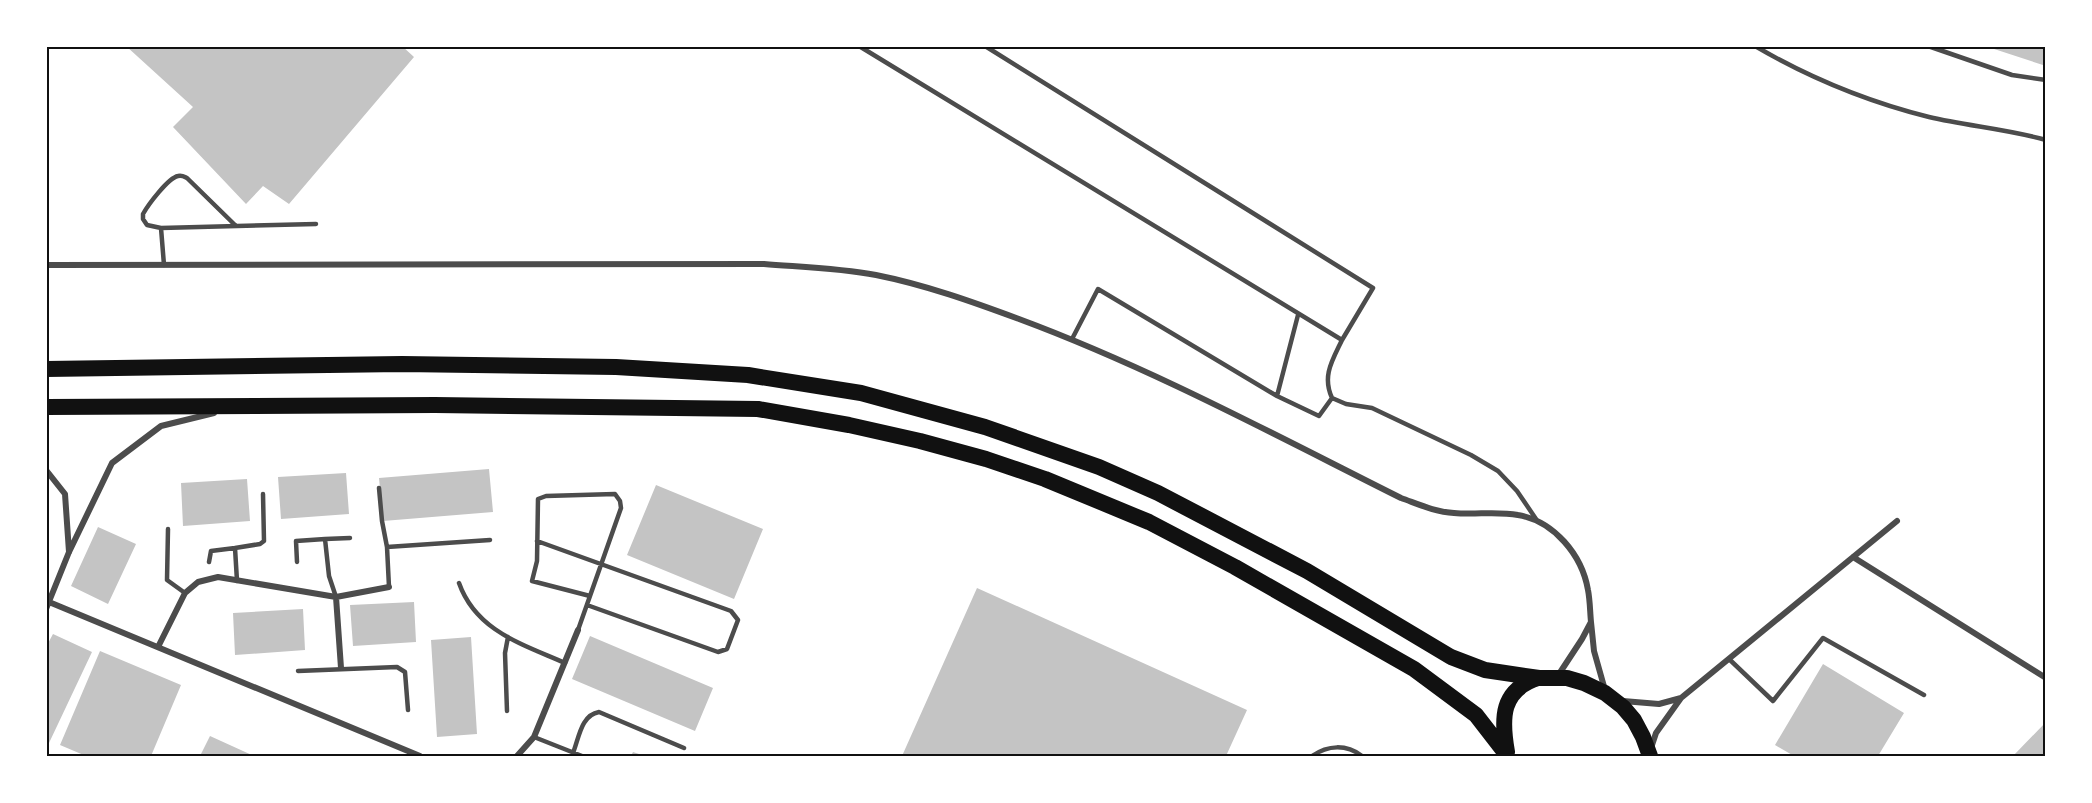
<svg xmlns="http://www.w3.org/2000/svg" width="2092" height="803" viewBox="0 0 2092 803" font-family="Poppins,sans-serif">
	<rect width="100%" height="100%" fill="#fff"/>
	<path fill="#c4c4c4" d="M126 46H402L414 57 289 204 263 186 246 204 173 127 193 107Z
		M2046 46V66L1988 47V46Z
		M489 469 493 512 383 521 379 478Z
		M346 473 349 514 281 519 278 477Z
		M247 479 250 521 183 526 181 483Z
		M656 485 763 529 734 599 627 555Z
		M98 527 136 544 108 604 71 586Z
		M977 588 1247 710 1226 756H902Z
		M414 602 416 642 353 646 350 605Z
		M303 609 305 650 235 655 233 613Z
		M53 634 92 652 49 743 46 742V647Z
		M590 636 713 688 695 731 572 679Z
		M471 637 477 734 437 737 431 640Z
		M100 651 181 685 151 756H86L60 745Z
		M1823 664 1904 713 1878 756H1794L1775 745Z
		M2046 722V756H2013Z
		M210 736 254 756H200Z
		M633 752 645 756H631Z"/>
	<g fill="none" stroke-linecap="round" stroke-linejoin="round">
		<path stroke="#4c4c4c" stroke-width="4.5" d="M859 46 1342 340 1373 288 985 46
			M1755 46C1808 77 1869 102 1929 117 1967 126 2007 129 2046 140
			M1928 46 2012 75 2046 80
			M161 228 147 225 143 219V214C148 205 168 178 178 176 182 175 183 176 187 178L236 226
			M164 265 161 228 316 224
			M1072 339 1098 289 1277 396 1319 416 1332 398
			M1342 340C1332 361 1322 376 1332 398L1346 404 1372 408 1471 455 1498 471 1517 491 1536 519
			M1277 396 1298 315
			M379 488 382 521 387 547
			M168 529 167 580 185 593
			M325 539 350 538
			M537 541 731 611 738 620 727 649 718 652 587 605
			M209 562 211 551 235 548
			M297 562 296 541 325 539 329 576 336 597
			M237 581 235 548 260 544 264 541 263 494
			M459 583C476 631 522 644 565 663
			M389 587 387 547 490 540
			M578 630 590 596 621 508 620 501 615 494 546 496 538 499 537 561 532 581 590 596
			M1729 659 1773 701 1823 638 1924 695
			M298 671 397 667 405 672 408 710
			M507 711 505 653 508 637
			M534 737 582 756
			M573 753C579 738 581 715 599 712L684 748
			M1312 756C1328 745 1346 744 1362 756"/>
		<path stroke="#4c4c4c" stroke-width="6" d="M46 265 764 264C801 267 839 268 876 275 926 285 973 302 1019 319 1151 368 1275 435 1401 498 1418 504 1435 512 1454 513 1475 515 1497 511 1518 515 1554 521 1582 555 1588 590 1590 600 1590 612 1591 622
			M46 470 65 494 69 552
			M1853 557 2046 678
			M336 597 341 668
			M49 602 420 756
			M46 609 69 552 112 463 161 426 214 413
			M158 647 185 593 198 582 218 577 336 597 389 587
			M1559 674 1582 639 1591 622 1594 651 1605 690
			M1623 701 1659 704 1681 698
			M1651 748 1656 733 1681 698 1897 521
			M517 756 534 737 578 630"/>
		<path stroke="#111" stroke-width="16" d="M46 369 402 364 616 367 748 375 861 393 985 427 1099 467 1158 493 1307 571 1451 657 1485 670 1539 678H1567L1584 683 1605 693 1623 707 1634 720 1643 737 1650 756
			M46 407 435 405 758 409 849 425 920 441 986 459 1045 479 1149 522 1235 567 1414 669 1476 715 1507 755
			M1507 752C1501 718 1501 690 1538 678"/>
	</g>
	<rect width="2092" height="803" fill="none" stroke="#ffffff" stroke-width="96"/>
	<rect x="48" y="48" width="1996" height="707" fill="none" stroke="#111" stroke-width="2"/>
</svg>
